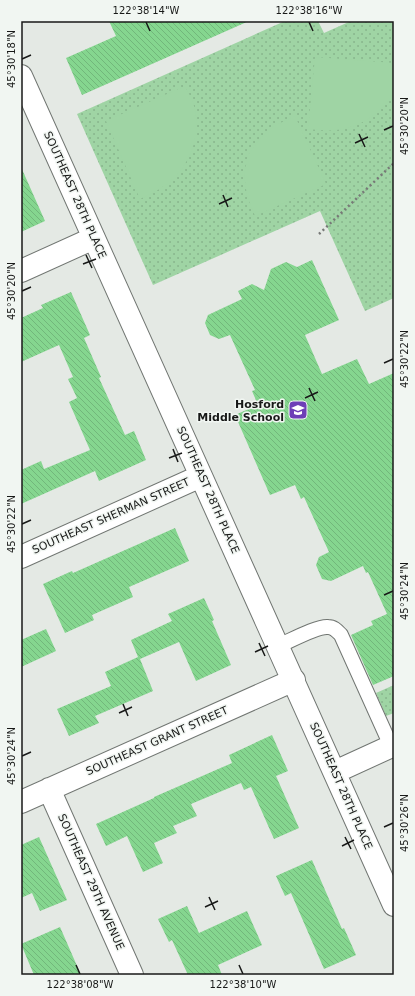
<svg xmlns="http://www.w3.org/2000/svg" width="415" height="996" viewBox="0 0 415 996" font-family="'DejaVu Sans',sans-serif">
	<defs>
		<pattern id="grass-dots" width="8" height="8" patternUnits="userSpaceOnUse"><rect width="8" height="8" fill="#9fd4a4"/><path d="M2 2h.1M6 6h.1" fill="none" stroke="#88b58c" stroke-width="1.8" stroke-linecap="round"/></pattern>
		<pattern id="building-back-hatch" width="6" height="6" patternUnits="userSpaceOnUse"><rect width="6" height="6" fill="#85d68f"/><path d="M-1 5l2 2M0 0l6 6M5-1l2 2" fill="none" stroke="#72b77b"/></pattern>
	</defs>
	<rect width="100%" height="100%" fill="#e4e9e4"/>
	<path fill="url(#grass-dots)" d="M285 21H318L324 33 351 21H394V298L365 311 320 211 153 285 77 114Z
		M394 685V713L386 716 376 693Z"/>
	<path fill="#9fd4a4" d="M315 57 394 63C394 70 396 85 394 91 387 108 365 124 347 128 334 132 321 130 308 129Z
		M185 86C188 92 192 99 194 106 201 129 193 157 177 175 167 186 153 193 140 199L106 121Z
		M295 116 326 184 255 216 247 196 244 174 248 155 261 137 274 126Z"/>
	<path fill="url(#building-back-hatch)" d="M109 21H249L82 95 66 58 116 36Z
		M21 167 45 221 21 232Z
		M312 260 339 320 305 335 322 374 357 359 369 384 394 373V676L373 685 351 635 373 625 371 621 387 614 368 572 366 573 363 566 331 581 322 579 316 565 319 557 329 552 304 497 301 499 295 485 270 495 235 415 258 405 252 391 255 390 230 335 219 339 210 335 205 323 208 315 242 299 238 291 252 284 264 290 271 269 286 262 297 267Z
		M71 292 90 335 84 338 101 377 99 378 125 435 134 431 146 460 99 481 95 471 21 504V470L41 461 44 469 90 450 69 402 77 398 68 379 73 377 59 345 21 362V318L43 308 41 305Z
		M175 528 189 561 129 587 133 597 92 615 94 620 65 633 43 584 72 571 73 573Z
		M204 598 214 620 212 621 231 665 196 681 179 642 140 659 153 691 95 716 99 723 69 736 57 709 111 686 105 672 138 657 131 640 172 621 168 614Z
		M46 629 56 651 21 667V640Z
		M272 735 288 771 276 776 299 828 274 839 251 787 244 790 241 783 191 804 197 816 173 826 177 833 154 843 163 863 143 872 127 836 106 846 96 824 154 798V797L232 763 229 755Z
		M39 837 67 900 40 911 32 893 21 898V845Z
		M312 860 342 929 344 928 356 955 324 969 291 893 285 896 276 876Z
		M187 906 199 933 247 911 262 945 218 965 222 975H188L172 940 169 942 158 919Z
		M60 927 81 975H34L21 944Z"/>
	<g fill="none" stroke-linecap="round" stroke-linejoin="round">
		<g stroke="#717672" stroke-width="16">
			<path id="lane" d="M278 646C290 641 317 626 328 627 334 627 337 631 341 635L391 746"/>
		</g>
		<g stroke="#717672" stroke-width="24">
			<path id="street" d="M21 76 394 905
				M21 271 94 238
				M21 557 201 476
				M335 772 394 745
				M49 789 132 975
				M21 802 294 680"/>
		</g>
		<path stroke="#777977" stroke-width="2.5" stroke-dasharray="2 3" stroke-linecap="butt" d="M319 234 394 163"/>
		<use href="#lane" stroke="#fff" stroke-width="14"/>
		<use href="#street" stroke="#fff" stroke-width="22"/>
	</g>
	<path fill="none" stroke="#181918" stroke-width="1.5" d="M146 22 150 31M309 22 313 31M22 59 31 55M384 130 393 126M359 134 365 147M355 143 368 137M223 195 228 207M219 204 232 198M86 255 92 268M83 264 96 259M22 291 31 287M384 363 393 359M309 388 315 401M305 398 318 392M173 449 178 462M169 458 182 453M22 524 31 520M384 595 393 591M259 643 265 656M255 652 268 646M123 704 128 716M119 713 132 707M22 756 31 752M384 827 393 823M345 837 351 849M342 846 354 840M209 897 215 910M205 907 218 901M76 965 80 974M239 965 243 974"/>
	<defs>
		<g id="school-square" transform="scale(1)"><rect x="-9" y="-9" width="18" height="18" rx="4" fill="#6e3fb7" stroke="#f1f6f2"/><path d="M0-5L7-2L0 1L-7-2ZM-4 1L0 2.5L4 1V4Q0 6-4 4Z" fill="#fff"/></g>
	</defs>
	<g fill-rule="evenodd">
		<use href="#school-square" x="298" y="410"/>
	</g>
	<g text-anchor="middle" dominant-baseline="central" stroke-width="3" stroke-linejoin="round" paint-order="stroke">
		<g font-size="11" fill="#181918" stroke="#f1f6f2">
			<text transform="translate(75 195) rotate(66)">SOUTHEAST 28TH PLACE</text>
			<text transform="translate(208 490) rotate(66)">SOUTHEAST 28TH PLACE</text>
			<text transform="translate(111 516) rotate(-24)">SOUTHEAST SHERMAN STREET</text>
			<text transform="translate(157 741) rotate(-24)">SOUTHEAST GRANT STREET</text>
			<text transform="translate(341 786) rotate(66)">SOUTHEAST 28TH PLACE</text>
			<text transform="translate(91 882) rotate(66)">SOUTHEAST 29TH AVENUE</text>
		</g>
		<g font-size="11" font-weight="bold" fill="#181918" stroke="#f1f6f2" text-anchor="end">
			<text x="284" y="404">Hosford<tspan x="284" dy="13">Middle School</tspan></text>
		</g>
	</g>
	<rect width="415" height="996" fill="none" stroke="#f1f6f2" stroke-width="44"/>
	<rect x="22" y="22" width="371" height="952" fill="none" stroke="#181918" stroke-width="1.5"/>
	<g font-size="10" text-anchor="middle" fill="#181918">
		<text x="146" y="14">122°38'14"W</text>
		<text x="309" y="14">122°38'16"W</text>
		<text transform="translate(11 59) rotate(-90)" y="4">45°30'18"N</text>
		<text transform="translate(404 126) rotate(-90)" y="4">45°30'20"N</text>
		<text transform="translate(11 291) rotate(-90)" y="4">45°30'20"N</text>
		<text transform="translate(404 359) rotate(-90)" y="4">45°30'22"N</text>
		<text transform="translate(11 524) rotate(-90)" y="4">45°30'22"N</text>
		<text transform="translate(404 591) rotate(-90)" y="4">45°30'24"N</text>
		<text transform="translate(11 756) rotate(-90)" y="4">45°30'24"N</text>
		<text transform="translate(404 823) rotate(-90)" y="4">45°30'26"N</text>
		<text x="80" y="988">122°38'08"W</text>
		<text x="243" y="988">122°38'10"W</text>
	</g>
</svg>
